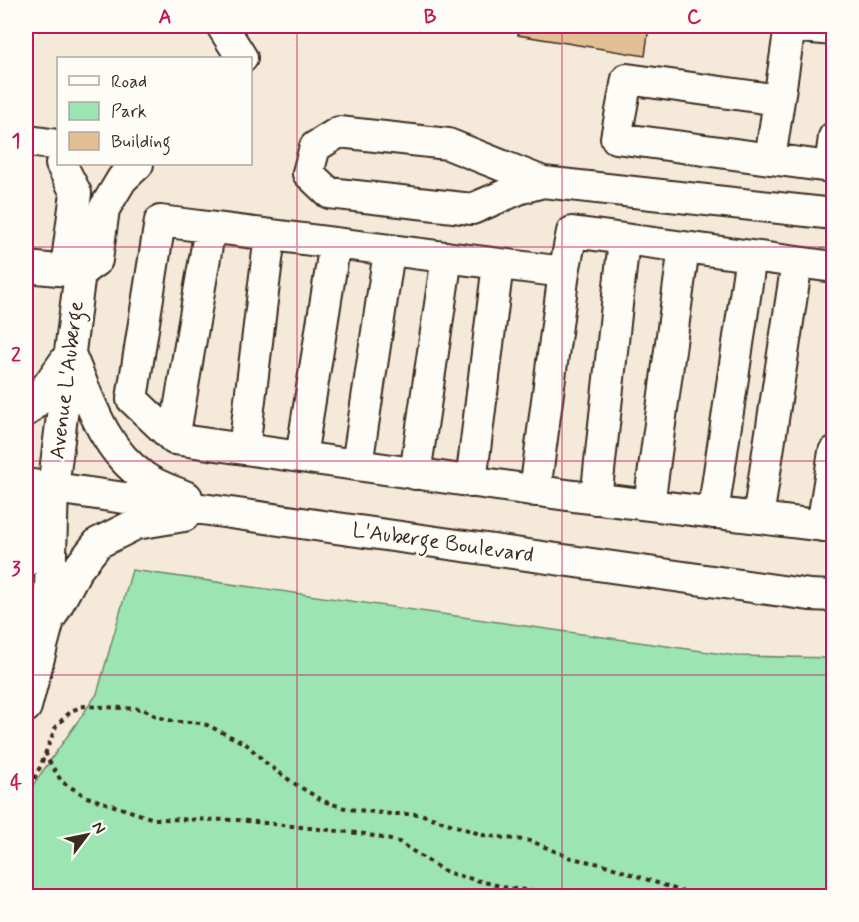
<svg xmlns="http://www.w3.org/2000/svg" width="859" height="922" viewBox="0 0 859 922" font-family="Mynerve,sans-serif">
	<rect width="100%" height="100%" fill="#f5eada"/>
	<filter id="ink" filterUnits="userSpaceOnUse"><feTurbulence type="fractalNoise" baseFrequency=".0167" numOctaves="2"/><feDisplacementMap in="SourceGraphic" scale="12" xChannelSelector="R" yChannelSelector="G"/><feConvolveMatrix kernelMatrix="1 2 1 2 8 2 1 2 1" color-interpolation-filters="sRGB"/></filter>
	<g filter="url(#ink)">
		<path fill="#9ce4b2" stroke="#6c8768" stroke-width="1.5" d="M132 570 737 656 833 658V896H26V795L97 694Z"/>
		<path fill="#e3bf95" stroke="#3b2a1e" stroke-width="1.5" d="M518 26H649L645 56 518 35Z"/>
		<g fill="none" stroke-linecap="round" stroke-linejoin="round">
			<g stroke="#3b2a1e" stroke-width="34">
				<path id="minor" d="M222 26 242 58
					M779 100 790 26 834 30
					M834 137 830 167H834
					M26 139 29 141 58 145
					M770 159 779 100 627 79 616 138 830 167
					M61 164 76 193 68 253 80 272
					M543 182 521 188 472 209 329 193 308 173 315 147 339 132 448 144 543 182 834 214
					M26 267 80 272 97 260 104 209 122 179 138 164
					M834 267 572 232 564 272 160 221 132 399 174 439 574 496 834 527
					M26 411 36 402 70 354C89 398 102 448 144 477 156 486 173 491 187 497
					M174 439 210 228
					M244 449 270 235
					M301 457 335 243
					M357 465 389 252
					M415 474 447 257
					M471 482 498 264
					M26 484 810 595 834 596
					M535 491 564 272
					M596 499 624 240
					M649 505 684 247
					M713 513 751 256
					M758 518 797 262
					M822 526 834 452
					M26 561 44 510
					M52 615 76 571 98 543 136 524 184 516
					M26 707 49 620 53 488 80 272"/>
			</g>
			<path stroke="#3b2a1e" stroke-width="4" stroke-dasharray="4.5 4.5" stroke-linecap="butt" d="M46 752 47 758 62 782 87 797 154 819 238 820 365 834 399 842 442 870 456 875 508 888 548 893H572L591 896
				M26 795 40 767 56 726 71 711 83 706 143 709 158 717 176 722H194L207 725 246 744 266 763 292 782 323 801 348 809 391 814H420L483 835 531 841 571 858 605 865 695 896"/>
			<use href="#minor" stroke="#fdfcf7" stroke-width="30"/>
		</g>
	</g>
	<path fill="none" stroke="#c2185b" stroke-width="1.5" stroke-opacity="0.55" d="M297 26V896M562 26V896M26 247H834M26 461H834M26 675H834"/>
	<g text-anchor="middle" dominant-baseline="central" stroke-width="5" stroke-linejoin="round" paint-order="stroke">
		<g font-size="21" fill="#3b2a1e" stroke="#fdfcf7">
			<text transform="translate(67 380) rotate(-83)">Avenue L'Auberge</text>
			<text transform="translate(443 543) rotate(8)">L'Auberge Boulevard</text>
		</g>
	</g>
	<rect width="859" height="922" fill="none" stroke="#fdfcf7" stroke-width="66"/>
	<rect x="57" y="57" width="195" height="108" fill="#fdfcf7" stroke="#afa8a0" stroke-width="1.5"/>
	<rect x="69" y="76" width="30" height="9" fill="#fdfcf7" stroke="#afa8a0" stroke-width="1.5"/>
	<text x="111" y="87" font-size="18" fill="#3b2a1e">Road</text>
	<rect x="69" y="102" width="30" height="18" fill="#9ce4b2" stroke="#afa8a0" stroke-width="1.5"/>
	<text x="111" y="117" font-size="18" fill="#3b2a1e">Park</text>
	<rect x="69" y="132" width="30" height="18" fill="#e3bf95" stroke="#afa8a0" stroke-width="1.5"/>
	<text x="111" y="147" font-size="18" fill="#3b2a1e">Building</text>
	<g transform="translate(87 835) rotate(58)" stroke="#fdfcf7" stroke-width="4.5" paint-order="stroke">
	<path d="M0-4.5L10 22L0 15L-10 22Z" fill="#3b2a1e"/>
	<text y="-9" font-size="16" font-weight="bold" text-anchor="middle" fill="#3b2a1e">N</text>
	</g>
	<rect x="33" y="33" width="793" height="856" fill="none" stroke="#c2185b" stroke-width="2"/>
	<g font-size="20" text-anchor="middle" font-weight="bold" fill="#c2185b">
		<text x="165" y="23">A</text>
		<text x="430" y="23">B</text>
		<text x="694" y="23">C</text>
		<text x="16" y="147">1</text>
		<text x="16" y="361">2</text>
		<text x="16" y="575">3</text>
		<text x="16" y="789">4</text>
	</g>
</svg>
